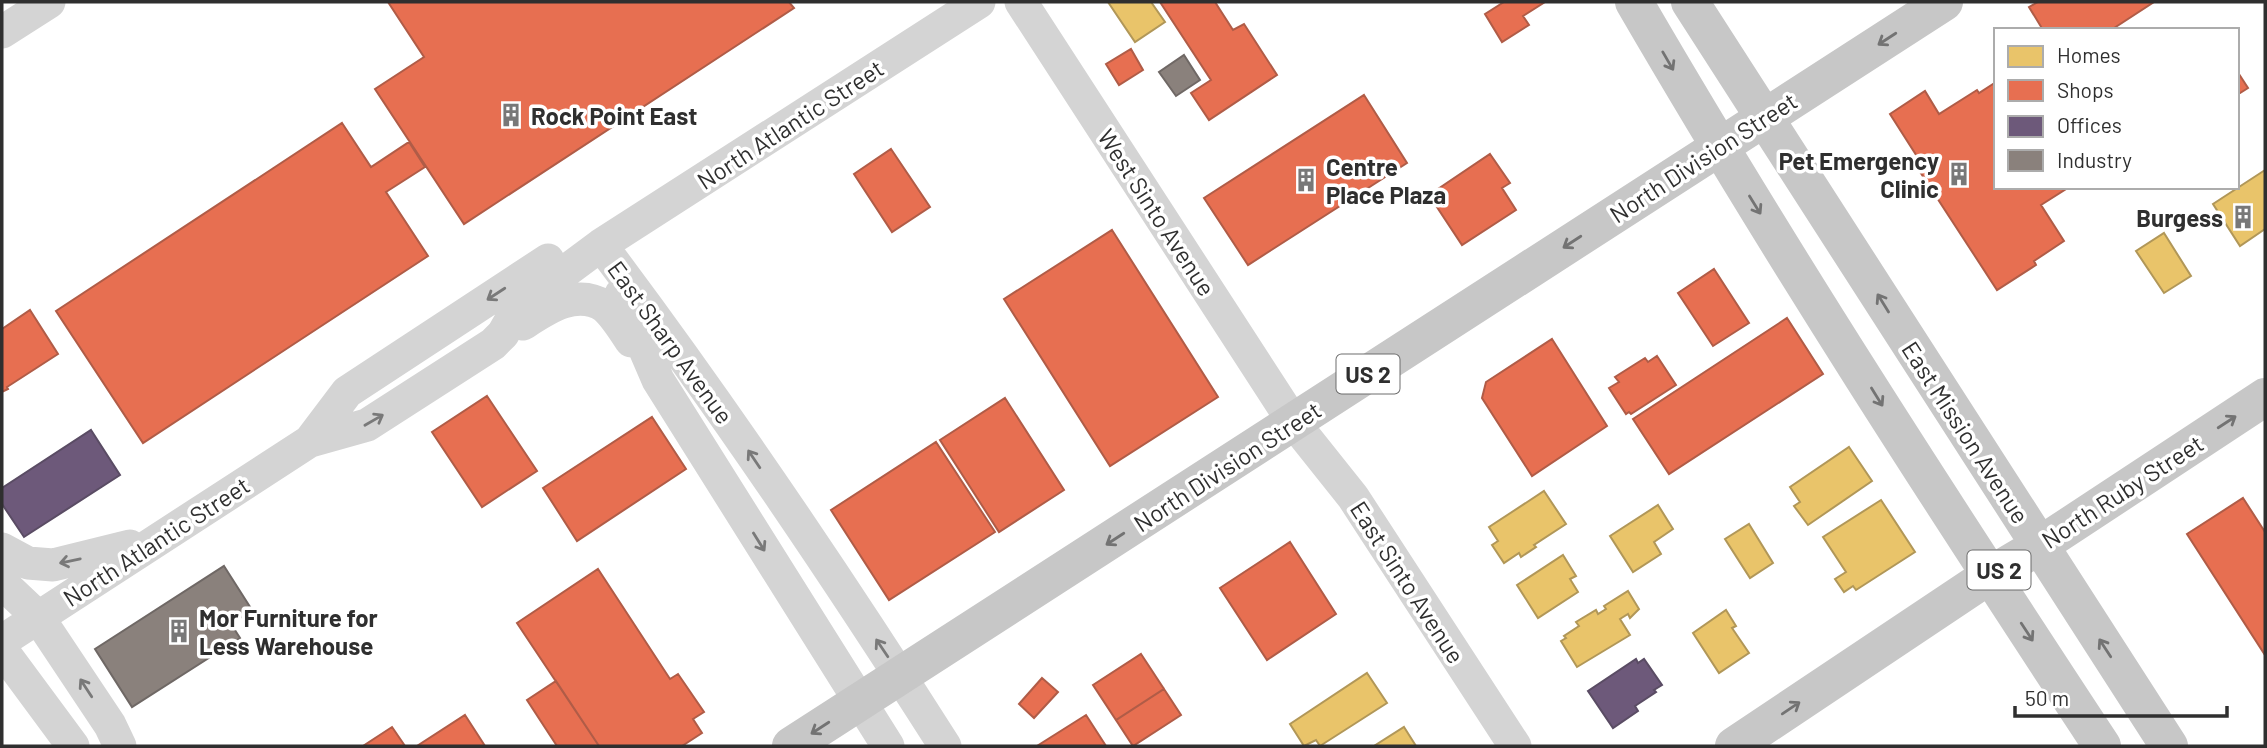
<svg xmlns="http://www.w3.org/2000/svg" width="2267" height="748" viewBox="0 0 2267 748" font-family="Barlow,sans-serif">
	<rect width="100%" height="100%" fill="#fff"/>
	<path fill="#e9c46a" stroke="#b19758" stroke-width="2" d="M1108 2H1151L1165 22 1135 42Z
		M2265 170V229L2240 246 2213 204Z
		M2164 233 2191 276 2164 293 2136 251Z
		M1849 447 1872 481 1808 525 1794 506 1800 502 1790 487Z
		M1544 491 1566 524 1534 545 1536 547 1521 557 1519 553 1504 563 1492 545 1498 541 1489 527Z
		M1881 500 1915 552 1856 590 1853 586 1844 592 1835 579 1846 572 1823 537Z
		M1658 505 1673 529 1654 542 1661 554 1633 572 1610 536Z
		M1749 524 1773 563 1750 578 1725 539Z
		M1563 555 1576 576 1570 579 1578 592 1538 618 1517 585Z
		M1628 591 1639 609 1630 618 1628 614 1620 619 1630 635 1577 667 1561 641 1566 638 1564 636 1579 626 1576 622 1596 610 1598 614 1606 609 1604 606Z
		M1726 610 1736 626 1732 628 1749 653 1719 673 1693 633Z
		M1367 673 1387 703 1320 746 1316 740 1304 746 1290 724Z
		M1404 727 1416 746H1374Z"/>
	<path fill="#e76f51" stroke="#b05c47" stroke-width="2" d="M388 2H789L794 8 464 224 375 89 424 57Z
		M1160 2H1215L1233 30 1244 24 1277 75 1209 120 1191 93 1211 80Z
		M1504 2H1545L1523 16 1529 25 1502 42 1485 14Z
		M2038 2H2154L2111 30H2043L2029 7Z
		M1131 49 1143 70 1119 85 1106 64Z
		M2237 71 2248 88 2237 95Z
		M1996 82V187H2064L2066 189 2041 205 2064 241 2034 261 2036 265 1997 290 1913 161 1918 158 1890 114 1925 91 1939 114 1977 90 1979 93Z
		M1364 95 1407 163 1248 265 1204 198Z
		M342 123 371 167 409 142 425 167 386 192 428 256 143 443 56 311Z
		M891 149 930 207 892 232 854 174Z
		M1490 154 1510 183 1502 188 1516 210 1462 245 1429 195Z
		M1112 230 1218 397 1110 466 1004 299Z
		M1714 269 1749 323 1713 346 1678 293Z
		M30 310 58 354 7 387 8 389 2 392V329Z
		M1787 318 1823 374 1669 474 1633 419Z
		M1552 339 1607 426 1532 476 1482 398 1486 382Z
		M1657 356 1676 385 1631 414 1629 412 1626 414 1609 388 1619 382 1615 377 1645 358 1648 362Z
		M487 396 537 471 482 507 432 432Z
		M1005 398 1064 490 999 532 940 440Z
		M652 417 686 469 577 541 543 488Z
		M936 442 995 532 889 600 831 510Z
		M2243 498 2265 532V655L2187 534Z
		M1290 542 1336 614 1267 660 1220 588Z
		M598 569 670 679 678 674 704 712 693 719 702 733 682 746H599L517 623Z
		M1141 654 1164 689 1116 720 1093 685Z
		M1042 678 1058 692 1034 718 1019 704Z
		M556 681 599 746H557L527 700Z
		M1164 689 1181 715 1133 746 1116 720Z
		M465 715 485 746H417Z
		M1086 715 1106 746H1037Z
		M392 727 405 746H363Z"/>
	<path fill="#6d597a" stroke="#5a4c64" stroke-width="2" d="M91 430 120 475 24 537 2 504V488Z
		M1636 659 1638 663 1644 659 1662 685 1654 690 1656 692 1635 706 1638 711 1613 728 1588 691Z"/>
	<path fill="#8a817c" stroke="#6f6865" stroke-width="2" d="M1184 55 1200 80 1176 96 1159 72Z
		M224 566 252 610 231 624 240 638 132 707 95 649Z"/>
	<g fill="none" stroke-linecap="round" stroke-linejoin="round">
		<path stroke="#d4d4d4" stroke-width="33" d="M1021 2 1294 423 1353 497 1515 746
			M2 32 49 2
			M601 245C723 407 836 575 945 746
			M621 294 658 380 888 746
			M523 324C546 309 576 288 604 306 614 314 624 330 631 341
			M310 441 347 392 548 260
			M2 549 28 563 53 565 130 546
			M2 583 38 617 110 725 120 746
			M2 641 310 441 367 425 493 344 503 334 515 313 531 297 601 245 979 2
			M2 650 73 746"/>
		<path stroke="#c7c7c7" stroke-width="38" d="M1634 2C1781 255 1941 501 2102 746
			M1690 2 2169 746
			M791 746 1944 2
			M1734 746 1990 575 2039 546 2265 397"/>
	</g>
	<defs><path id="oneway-shaft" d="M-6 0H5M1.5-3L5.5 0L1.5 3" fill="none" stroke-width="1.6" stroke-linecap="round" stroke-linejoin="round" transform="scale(1.75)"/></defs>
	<g stroke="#737373">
		<use href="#oneway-shaft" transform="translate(1887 39) rotate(147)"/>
		<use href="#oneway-shaft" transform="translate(1668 61) rotate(60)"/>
		<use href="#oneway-shaft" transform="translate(1755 205) rotate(58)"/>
		<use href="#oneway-shaft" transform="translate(1572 242) rotate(147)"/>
		<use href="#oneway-shaft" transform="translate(1883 303) rotate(-122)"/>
		<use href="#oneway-shaft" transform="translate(1877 397) rotate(58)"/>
		<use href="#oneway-shaft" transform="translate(2227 422) rotate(-33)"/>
		<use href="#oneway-shaft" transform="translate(1115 539) rotate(147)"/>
		<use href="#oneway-shaft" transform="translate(2027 632) rotate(57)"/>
		<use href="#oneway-shaft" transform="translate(2105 648) rotate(-123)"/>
		<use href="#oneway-shaft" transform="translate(1791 708) rotate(-34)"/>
		<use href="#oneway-shaft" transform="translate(820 728) rotate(147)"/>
	</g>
	<g stroke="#797979">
		<use href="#oneway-shaft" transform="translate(496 294) rotate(147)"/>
		<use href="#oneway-shaft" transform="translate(374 420) rotate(-30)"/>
		<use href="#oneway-shaft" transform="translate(754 459) rotate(-124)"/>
		<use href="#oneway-shaft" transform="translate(759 542) rotate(58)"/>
		<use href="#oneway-shaft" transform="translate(70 561) rotate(168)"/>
		<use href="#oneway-shaft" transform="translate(882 648) rotate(-124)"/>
		<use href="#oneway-shaft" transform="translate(86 688) rotate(-123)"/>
	</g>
	<defs>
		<g id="building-bare" transform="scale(1.89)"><path d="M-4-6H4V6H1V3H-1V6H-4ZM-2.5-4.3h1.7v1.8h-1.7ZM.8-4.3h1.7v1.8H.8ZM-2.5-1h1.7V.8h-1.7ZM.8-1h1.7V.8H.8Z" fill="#787878" stroke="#fff" stroke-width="2.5" paint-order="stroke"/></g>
	</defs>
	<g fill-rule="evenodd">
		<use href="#building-bare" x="511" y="115"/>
		<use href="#building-bare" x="1959" y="174"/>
		<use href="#building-bare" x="1306" y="180"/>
		<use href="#building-bare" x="2243" y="217"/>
		<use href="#building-bare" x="179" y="631"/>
	</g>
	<g text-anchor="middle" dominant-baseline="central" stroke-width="7" stroke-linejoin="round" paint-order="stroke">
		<g fill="#fff" stroke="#6d6d6d" stroke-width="2">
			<rect x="1336.5" y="354.5" width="63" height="39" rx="5"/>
			<rect x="1967.5" y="550.5" width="63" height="39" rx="5"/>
		</g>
		<g font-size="23" font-weight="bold" fill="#2f2f2f">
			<text x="1368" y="374">US 2</text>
			<text x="1999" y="570">US 2</text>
		</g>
		<g font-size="24" font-weight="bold" fill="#2f2f2f" stroke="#fff" text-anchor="start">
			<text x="531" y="115">Rock Point East</text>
			<text x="1939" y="160" text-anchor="end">Pet Emergency<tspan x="1939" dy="28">Clinic</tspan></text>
			<text x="1326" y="166">Centre<tspan x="1326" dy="28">Place Plaza</tspan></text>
			<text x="2223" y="217" text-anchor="end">Burgess</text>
			<text x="199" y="617">Mor Furniture for<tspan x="199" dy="28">Less Warehouse</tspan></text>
		</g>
		<g font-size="24" fill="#2f2f2f" stroke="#fff">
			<text transform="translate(790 124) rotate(-33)">North Atlantic Street</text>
			<text transform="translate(1703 157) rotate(-33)">North Division Street</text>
			<text transform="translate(1157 212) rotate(57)">West Sinto Avenue</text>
			<text transform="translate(671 342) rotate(54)">East Sharp Avenue</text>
			<text transform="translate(1966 432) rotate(57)">East Mission Avenue</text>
			<text transform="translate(1227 466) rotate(-33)">North Division Street</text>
			<text transform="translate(2122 491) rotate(-33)">North Ruby Street</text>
			<text transform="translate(156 541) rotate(-33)">North Atlantic Street</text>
			<text transform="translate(1408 582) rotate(57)">East Sinto Avenue</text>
		</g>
	</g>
	<rect width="2267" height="748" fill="none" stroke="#2f2f2f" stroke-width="7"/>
	<rect x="1994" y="28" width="245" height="161" fill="#ffffff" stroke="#acacac" stroke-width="2"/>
	<rect x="2008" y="46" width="35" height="21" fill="#e9c46a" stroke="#acacac" stroke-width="2"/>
	<text x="2057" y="63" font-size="21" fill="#2f2f2f">Homes</text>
	<rect x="2008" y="80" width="35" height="21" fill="#e76f51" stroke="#acacac" stroke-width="2"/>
	<text x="2057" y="98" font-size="21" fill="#2f2f2f">Shops</text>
	<rect x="2008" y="116" width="35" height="21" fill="#6d597a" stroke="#acacac" stroke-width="2"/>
	<text x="2057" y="133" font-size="21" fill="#2f2f2f">Offices</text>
	<rect x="2008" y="150" width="35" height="21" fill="#8a817c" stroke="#acacac" stroke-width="2"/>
	<text x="2057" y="168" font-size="21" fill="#2f2f2f">Industry</text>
	<path d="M2015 706v10h212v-10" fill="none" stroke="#2f2f2f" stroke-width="3.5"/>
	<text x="2025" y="706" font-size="21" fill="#2f2f2f" stroke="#ffffff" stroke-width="5" paint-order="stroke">50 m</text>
</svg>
